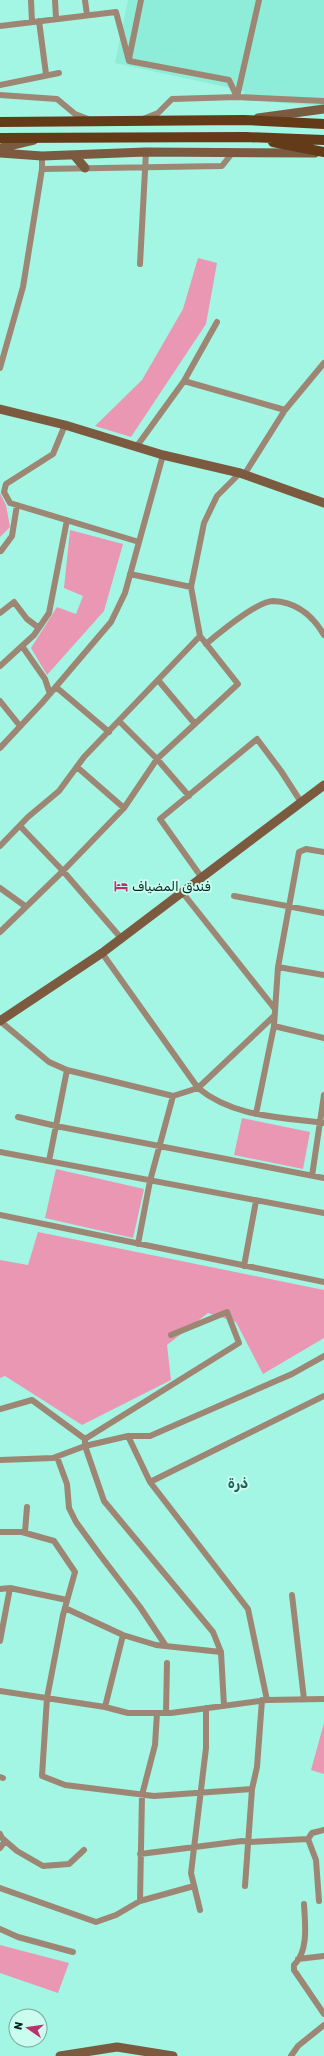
<svg xmlns="http://www.w3.org/2000/svg" width="324" height="2056" viewBox="0 0 324 2056" font-family="Rubik,Cairo,sans-serif">
	<rect width="100%" height="100%" fill="#a2f6e3"/>
	<path fill="#8eedd8" d="M128 0H324V106L242 100 244 91 115 63Z"/>
	<path fill="#ea97b3" d="M198 258 217 263 206 324 131 437 95 426 142 380 183 309Z
		M0 493 6 505 10 527 0 537Z
		M70 530 123 544 104 611 47 675 31 648 57 607 76 614 83 596 64 588Z
		M242 1118 310 1132 303 1169 234 1155Z
		M56 1169 144 1189 133 1238 45 1218Z
		M38 1232 324 1290V1338L263 1374 236 1322 208 1313 167 1345 171 1380 82 1425 5 1376 0 1378V1260L28 1265Z
		M324 1723V1774L311 1770Z
		M0 1945 69 1963 58 1993 0 1973Z"/>
	<g fill="none" stroke-linecap="round" stroke-linejoin="round">
		<path stroke="#9e8675" stroke-width="6" d="M31 0 32 22
			M55 0 56 18
			M85 0 87 15
			M39 21 46 74
			M0 26 116 12 129 61 229 80 237 97 259 0
			M129 59 141 0
			M0 85 59 73
			M0 95 57 99 75 114 88 119
			M143 119 158 113 172 99 237 97 324 101
			M42 169 222 166 233 152
			M140 264 146 152
			M0 368 23 287 42 169V156
			M184 381 285 410
			M65 425 53 454 6 484 4 492 10 503 139 542
			M137 446 184 381 217 322
			M244 475 285 410 324 363
			M1 551 12 536 17 505
			M130 574 191 587
			M0 613 14 602 27 619 39 628
			M206 644C218 634 257 601 273 601 296 602 313 616 324 635
			M22 646 45 679 50 694
			M0 666 34 635 49 613 67 520
			M158 680 195 724
			M56 687 109 732
			M0 701 20 726
			M119 721 157 759 189 796
			M0 748 42 703 111 622 125 593 163 455
			M77 767 124 808
			M20 826 63 871 121 938
			M0 846 28 817 59 791 84 757 200 636
			M202 878 160 819 257 739 281 771 301 802
			M0 888 25 906
			M182 892 275 1009
			M234 896 324 913
			M0 932 63 871 124 808 157 759 238 684 200 636 191 587 204 523 217 496 240 473
			M102 953 198 1088C233 1117 280 1117 324 1123
			M278 967 324 975
			M0 1021 49 1062 67 1070 173 1096 198 1088 274 1016
			M274 1026 324 1038
			M256 1114 274 1026 278 967 299 852 306 849 324 852
			M18 1117 56 1126 324 1178
			M0 1152 324 1213
			M49 1161 67 1070
			M312 1176 324 1095
			M0 1215 324 1282
			M138 1244 150 1181 173 1096
			M244 1266 256 1201
			M0 1409 32 1400 85 1439V1446L104 1501 213 1632 221 1652 224 1706
			M128 1436 150 1482 248 1609 267 1700
			M85 1439 239 1343 227 1312 171 1335
			M57 1457 67 1484 69 1508 76 1522 100 1555 140 1607 166 1646
			M0 1460 53 1458 85 1446 128 1436H150L292 1374 324 1356
			M150 1482 324 1396
			M0 1532H22L54 1541 75 1572 63 1615 47 1698 42 1776 65 1785 154 1796 252 1789
			M25 1532 27 1507
			M0 1589 10 1588 67 1600
			M292 1595 304 1699
			M65 1608 123 1635 156 1645 221 1652
			M0 1641 10 1588
			M0 1691 105 1707 128 1713H171L267 1700 324 1699
			M105 1707 123 1635
			M166 1713 167 1663
			M0 1777 3 1778
			M0 1834 2 1838 17 1851 43 1866 69 1864 84 1850
			M308 1839 316 1860 319 1901
			M308 1839 312 1833 324 1830
			M0 1848 5 1841
			M140 1854 242 1841 249 1842 308 1839
			M245 1886 252 1789 257 1767 262 1700
			M0 1888 96 1922 116 1915 140 1901 194 1886
			M140 1901 142 1795 155 1745 157 1713
			M304 1904C305 1923 309 1951 294 1965V1970L324 2014
			M200 1910 191 1873 206 1748V1708
			M0 1929 18 1937 73 1952
			M298 1959 324 1956
			M291 2056 298 2046 324 2025"/>
		<path stroke="#7c5a40" stroke-width="9" d="M258 118 324 109
			M0 148 34 140
			M0 153 42 156 146 152 315 153
			M74 155 85 168
			M0 409 65 425 163 455 240 473 324 503
			M0 1021 102 953 324 785
			M60 2056 117 2047 173 2056"/>
		<path stroke="#633b19" stroke-width="10" d="M0 122 244 120 324 124
			M0 138 246 137 324 140
			M273 142 324 152"/>
	</g>
	<defs>
		<g id="hotel-bare" transform="scale(1.08)"><path d="M-6-4.5h1.5V1H6V5H4.5V3h-9V5H-6ZM-4 0a1.8 1.8 0 1 1 3.6 0ZM.5 0V-2.5h3Q6-2.5 6 0Z" fill="#ba316d" stroke="#cbfcf0" stroke-width="2.5" paint-order="stroke"/></g>
	</defs>
	<g fill-rule="evenodd">
		<use href="#hotel-bare" x="121" y="886"/>
	</g>
	<g text-anchor="middle" dominant-baseline="central" stroke-width="4" stroke-linejoin="round" paint-order="stroke">
		<g font-size="13" fill="#01261f" stroke="#cbfcf0" text-anchor="start">
			<text x="132" y="886">فندق المضياف</text>
		</g>
		<g font-size="14" font-weight="bold" fill="#216357" stroke="#cbfcf0">
			<text x="238" y="1483">ذرة</text>
		</g>
	</g>
	<g transform="translate(28 2028) rotate(283)"><circle r="19" fill="#cbfcf0" stroke="#7aa69c"/>
	<path d="M0-3L7 15L0 10L-7 15Z" fill="#ba316d"/>
	<text y="-6" font-size="11" font-weight="bold" text-anchor="middle" fill="#01261f">N</text>
	</g>
</svg>
